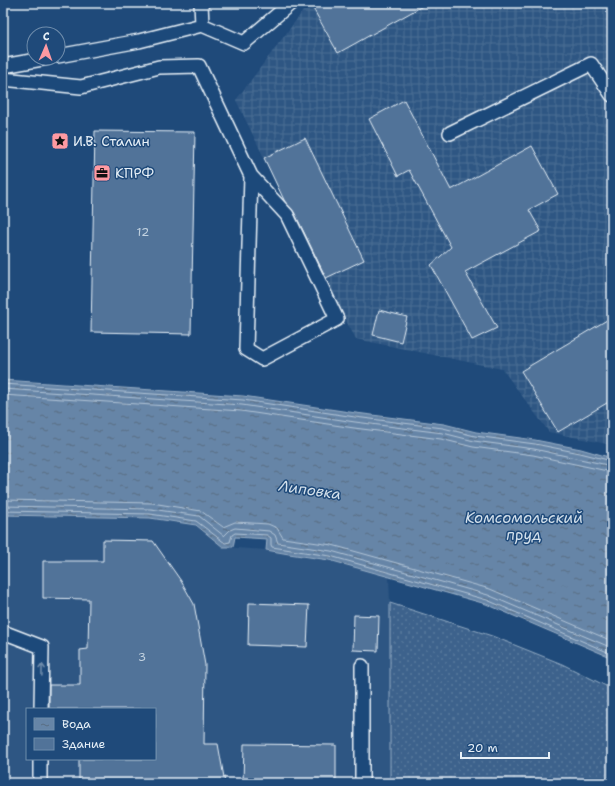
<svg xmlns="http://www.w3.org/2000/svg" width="615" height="786" viewBox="0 0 615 786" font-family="'Shantell Sans',sans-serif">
	<defs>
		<pattern id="industrial-grid" width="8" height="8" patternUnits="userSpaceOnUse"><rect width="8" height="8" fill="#2e5683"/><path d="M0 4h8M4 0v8" fill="none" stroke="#4c6f95"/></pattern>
		<pattern id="grass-dots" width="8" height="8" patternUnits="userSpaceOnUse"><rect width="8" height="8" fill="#3c628c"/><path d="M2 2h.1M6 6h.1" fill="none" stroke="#58799d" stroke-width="1.8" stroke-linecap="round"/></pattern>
		<pattern id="water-ripples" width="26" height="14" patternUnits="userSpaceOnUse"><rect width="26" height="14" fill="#6685a7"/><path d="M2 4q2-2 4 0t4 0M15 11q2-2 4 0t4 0" fill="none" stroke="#596d82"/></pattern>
	</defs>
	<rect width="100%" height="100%" fill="#1f4a7a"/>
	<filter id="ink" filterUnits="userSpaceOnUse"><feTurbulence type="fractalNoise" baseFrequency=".025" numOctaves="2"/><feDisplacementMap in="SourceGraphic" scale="8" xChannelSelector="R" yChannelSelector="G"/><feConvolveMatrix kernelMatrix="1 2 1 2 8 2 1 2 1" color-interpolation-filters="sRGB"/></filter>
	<g filter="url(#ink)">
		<path fill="#2e5683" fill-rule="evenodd" d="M3 515 150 518 196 525 223 547 266 550 289 554 329 560 389 577 390 603V783H3ZM27 709H155V759H27Z"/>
		<path fill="url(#industrial-grid)" d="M309 3H612V445L549 432 502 369 356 339 323 279 236 100Z"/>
		<path fill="url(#grass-dots)" stroke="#92aac2" d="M390 603 492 636 562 664 612 689V783H390Z"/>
		<path fill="url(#water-ripples)" stroke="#9ab0c7" d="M3 380 243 396 356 413 444 424 476 432 535 440 581 449 612 458V658L486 604 329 560 289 554 266 550 267 539 235 537 233 547H223L196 525 150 518 3 515Z"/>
		<path fill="#1f4a7a" d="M3 378H5L4 517H3Z"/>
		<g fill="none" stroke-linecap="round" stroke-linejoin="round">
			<path stroke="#b4c6d8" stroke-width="1" d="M3 384 243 400 355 417 443 428 475 436 535 444 580 453 612 461
				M3 389 242 405 355 422 443 433 474 441 534 449 612 466
				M3 395 241 411 354 428 441 439 473 447 533 455 612 472
				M3 500 152 503 201 511 223 527 235 522 268 524 277 528 283 538 332 545 490 589 612 641
				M3 506 151 509 199 516 224 536 230 530 235 528 269 531 275 535 278 543 331 551 488 595 612 648
				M3 511 150 514 196 521 225 543 230 542 232 535 235 533 267 535 271 538V545L272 547 330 556 487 600 612 654"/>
		</g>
		<path fill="#517399" stroke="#e8f1f8" d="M310 3H428L338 53Z
			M404 100 451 190 532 146 558 194 529 210 541 231 465 272 497 328 472 340 431 265 451 247 409 170 398 176 369 119Z
			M95 131 195 132 191 334 91 332Z
			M305 138 364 260 326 278 294 212 285 202 264 158Z
			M379 310 407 317 401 342 373 335Z
			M612 317V400L558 432 521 371Z
			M103 540 153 541 181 581 194 604 205 665 204 744H218L225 783H79V759H155V709H49V685H80V650L88 649 89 599 43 598V561H103Z
			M249 603 309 605 307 647 248 645Z
			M354 615 379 616 378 651 353 650Z
			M244 744 336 745V783H243Z"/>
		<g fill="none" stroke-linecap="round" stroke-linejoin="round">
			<g stroke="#e8f1f8" stroke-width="16">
				<path id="lane" d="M202 25 244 43 291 3
					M58 56 139 41 202 25 201 3
					M3 66 48 58
					M3 79 81 87 159 67 199 66 251 176 246 349 262 359 337 319 287 215 251 176
					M450 133 591 64 612 95
					M3 632 42 647 41 709
					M362 666V783
					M40 783V759"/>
			</g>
			<use href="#lane" stroke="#1f4a7a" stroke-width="13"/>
		</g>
		<defs><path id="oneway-shaft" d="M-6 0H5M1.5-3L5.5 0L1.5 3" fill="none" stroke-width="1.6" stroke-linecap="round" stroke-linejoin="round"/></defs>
		<use stroke="#6f8dac" href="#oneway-shaft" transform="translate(42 670) rotate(-89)"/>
	</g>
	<defs>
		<g id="sight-square" transform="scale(0.9)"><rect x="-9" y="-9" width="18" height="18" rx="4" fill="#ff9aa2" stroke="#1f4a7a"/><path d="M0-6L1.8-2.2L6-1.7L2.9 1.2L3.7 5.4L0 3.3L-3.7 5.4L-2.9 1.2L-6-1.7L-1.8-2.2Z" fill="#111"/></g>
		<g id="office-square" transform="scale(0.9)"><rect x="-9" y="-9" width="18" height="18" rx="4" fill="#ff9aa2" stroke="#1f4a7a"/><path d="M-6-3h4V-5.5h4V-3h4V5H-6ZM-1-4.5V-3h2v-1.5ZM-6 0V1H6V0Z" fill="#111"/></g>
	</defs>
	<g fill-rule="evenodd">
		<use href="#sight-square" x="60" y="141"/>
		<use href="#office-square" x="102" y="173"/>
	</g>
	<g text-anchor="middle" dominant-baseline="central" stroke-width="3" stroke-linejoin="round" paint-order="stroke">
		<g font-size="12" fill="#c2d2e0">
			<text x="143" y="232">12</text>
			<text x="142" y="657">3</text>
		</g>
		<g font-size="14" fill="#e8f1f8" stroke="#1f4a7a" text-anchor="start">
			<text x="73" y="141">И.В. Сталин</text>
			<text x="115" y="173">КПРФ</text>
		</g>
		<g font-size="15" font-style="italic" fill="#d4e1ec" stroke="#1f4a7a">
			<text transform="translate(310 490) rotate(8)">Липовка</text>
			<text x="524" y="518">Комсомольский<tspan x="524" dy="17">пруд</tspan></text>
		</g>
	</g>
	<rect width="615" height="786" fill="none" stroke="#1f4a7a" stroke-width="16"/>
	<rect x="8" y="8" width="599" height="770" fill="none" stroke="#e8f1f8" stroke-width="1.5" filter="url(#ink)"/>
	<rect x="26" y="708" width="130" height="52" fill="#1f4a7a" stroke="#6f8dac"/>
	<rect x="34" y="718" width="20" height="12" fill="url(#water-ripples)" stroke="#6f8dac"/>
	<text x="62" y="728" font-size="12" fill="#e8f1f8">Вода</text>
	<rect x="34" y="738" width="20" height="12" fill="#517399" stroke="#6f8dac"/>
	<text x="62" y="748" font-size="12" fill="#e8f1f8">Здание</text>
	<g transform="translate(46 46) rotate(2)"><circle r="19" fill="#1f4a7a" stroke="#6f8dac"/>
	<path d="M0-3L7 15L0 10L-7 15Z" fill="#ff9aa2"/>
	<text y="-6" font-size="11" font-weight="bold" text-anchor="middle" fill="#e8f1f8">С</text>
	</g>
	<path d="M461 752v6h88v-6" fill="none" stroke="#e8f1f8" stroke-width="2"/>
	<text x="467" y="752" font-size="12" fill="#e8f1f8" stroke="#1f4a7a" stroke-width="3" paint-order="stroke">20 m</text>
</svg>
